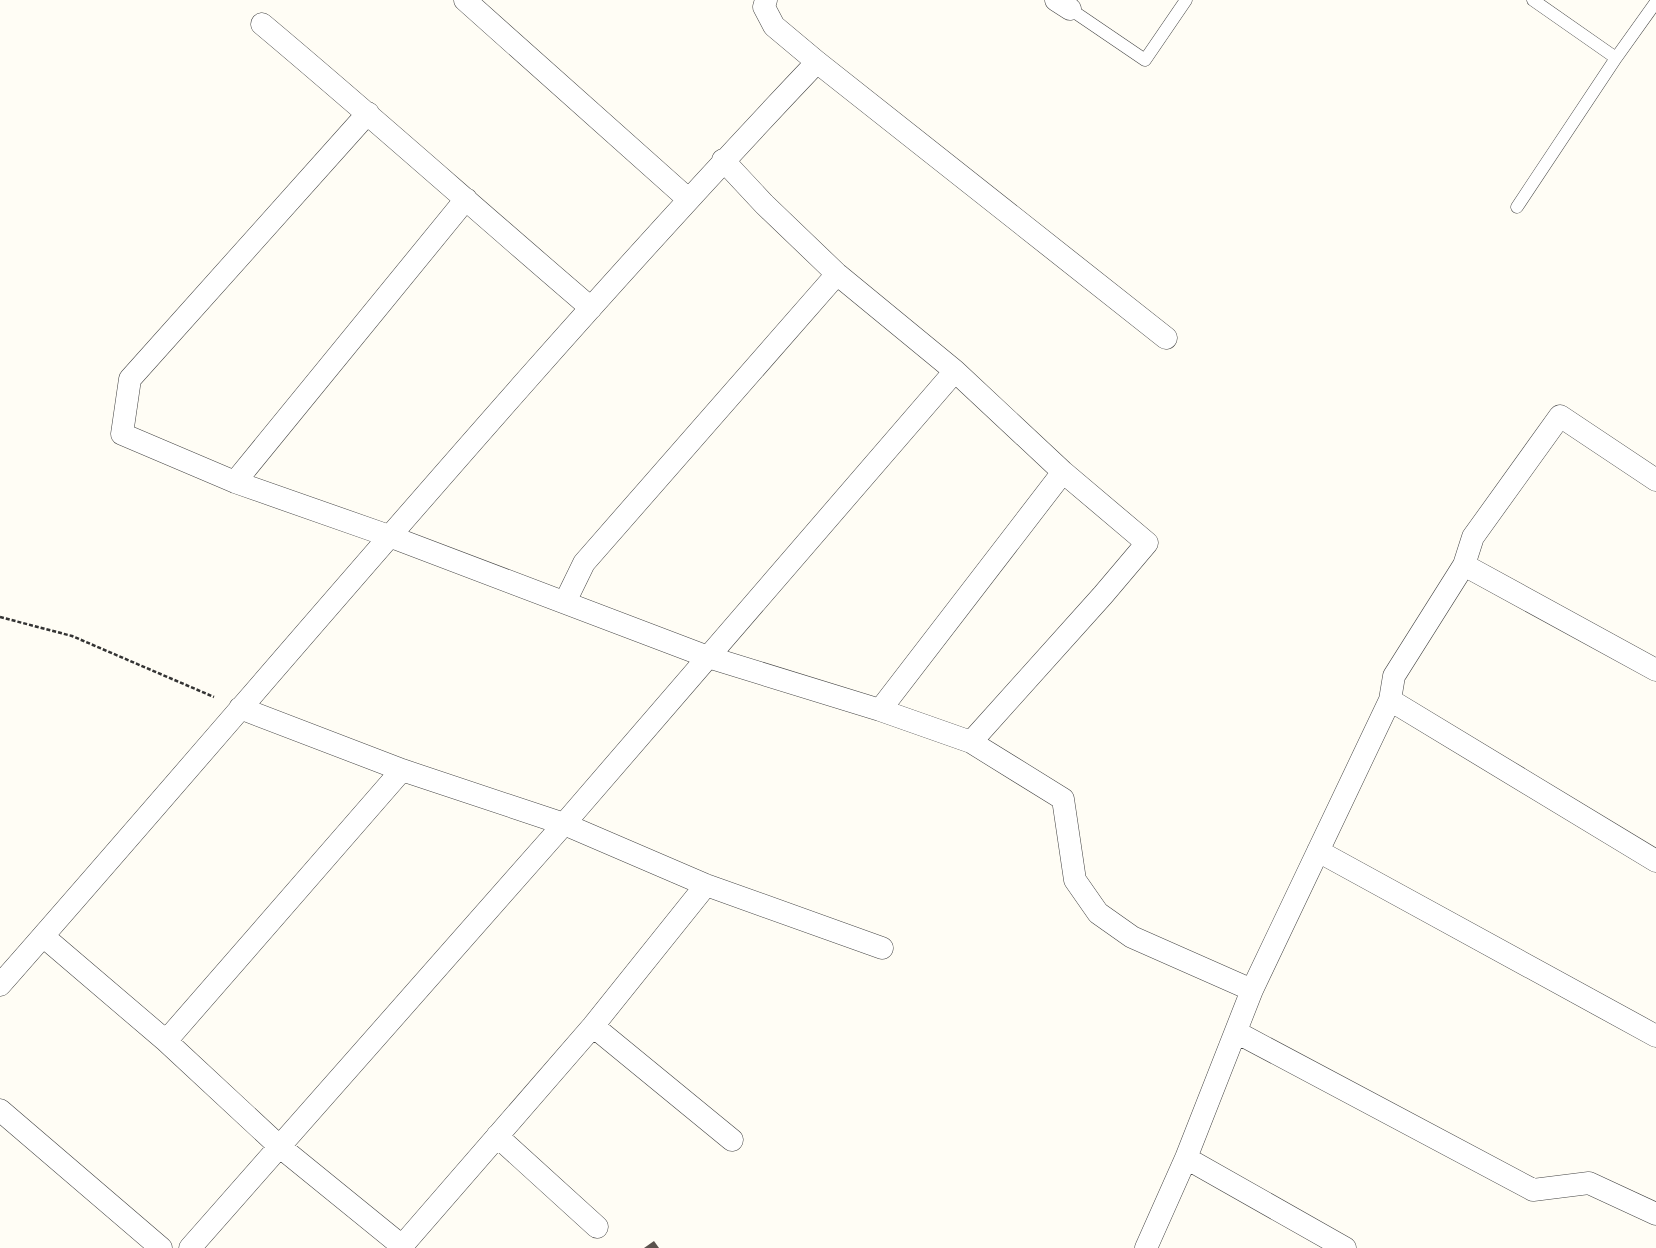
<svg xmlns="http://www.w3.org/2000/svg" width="1656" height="1248" viewBox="0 0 1656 1248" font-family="'Crimson Pro',serif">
	<rect width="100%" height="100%" fill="#fffdf5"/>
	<path fill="#5a524d" d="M654 1241 659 1248H644Z"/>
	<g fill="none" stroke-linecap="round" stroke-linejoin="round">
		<g stroke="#444" stroke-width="13">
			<path id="service" d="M1533 0 1616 58
				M1070 9 1145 60 1186 0
				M1517 207 1616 58 1656 2"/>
		</g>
		<g stroke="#444" stroke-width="23">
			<path id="minor" d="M465 0 688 199
				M766 0 764 7 774 26 817 62 1166 338
				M1056 0 1070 9
				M262 24C373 117 481 214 591 308
				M368 113 130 379 122 434 235 482 389 536 708 657 880 710 971 742 1103 595 1147 543 1063 472 955 371 837 274 764 204 723 160
				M235 482 466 199
				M1464 565 1656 670
				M565 602 584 563 837 274
				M1390 700 1656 861
				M240 708 402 770 564 824 706 885 882 948
				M880 710 1063 472
				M971 742 1063 799 1075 880 1098 913 1132 937 1252 990
				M1318 851 1656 1036
				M43 936 166 1041 279 1146 402 1246 593 1026 706 885
				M0 985C271 677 534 360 817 62
				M593 1026 732 1140
				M1236 1032 1533 1190 1589 1183 1656 1214
				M166 1041 402 770
				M0 1110 161 1248
				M497 1136 597 1227
				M1186 1158 1345 1248
				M190 1248 564 824 955 371
				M1146 1248 1186 1158 1252 990 1390 700 1394 676 1464 565 1473 537 1560 416 1656 480"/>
		</g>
		<path stroke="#333" stroke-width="2.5" stroke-dasharray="4 2" stroke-linecap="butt" d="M0 617 72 636 214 697"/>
		<use href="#service" stroke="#fff" stroke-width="12"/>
		<use href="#minor" stroke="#fff" stroke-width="22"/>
	</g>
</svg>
